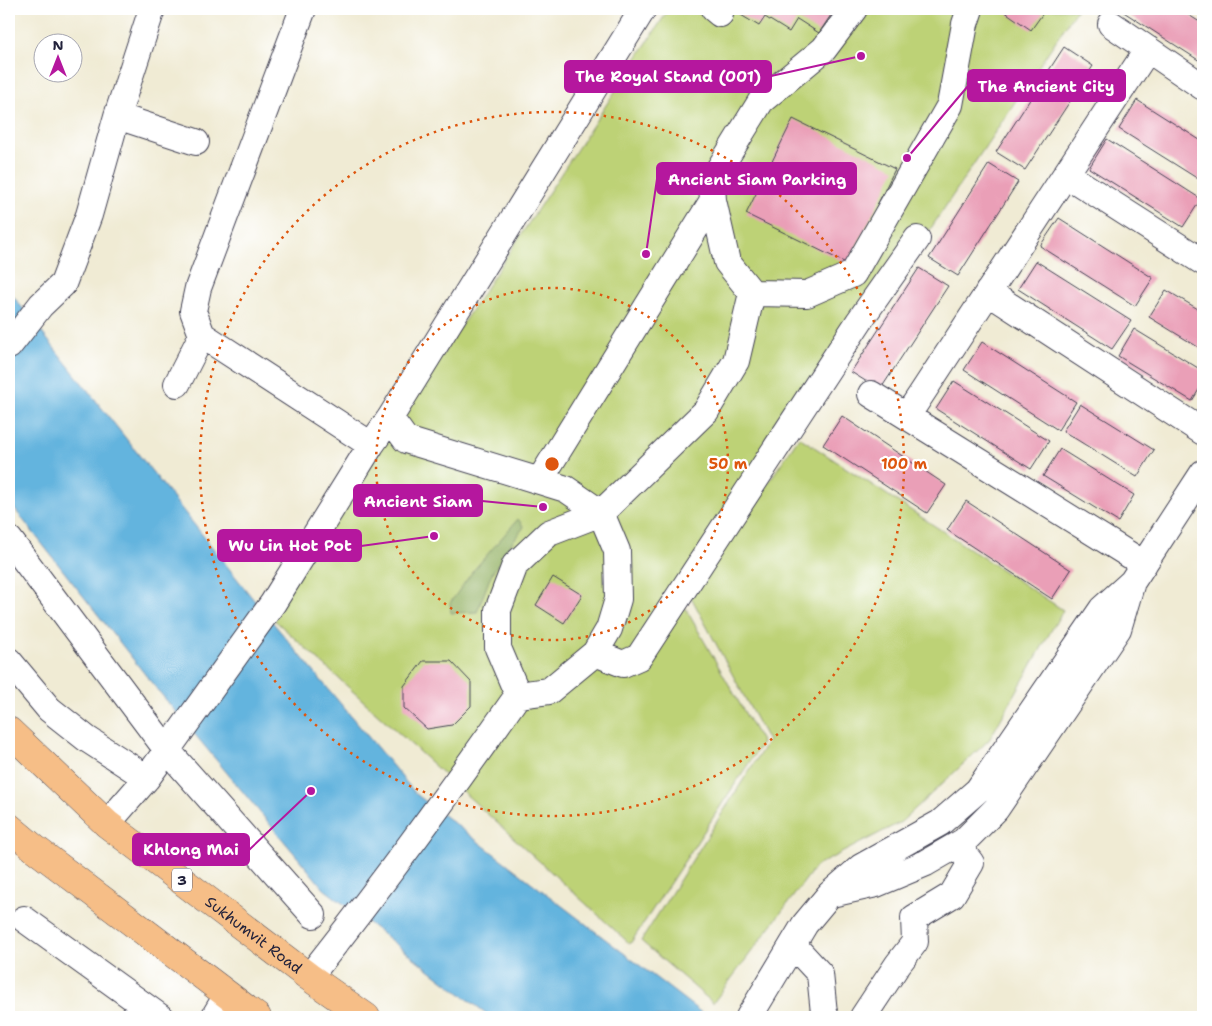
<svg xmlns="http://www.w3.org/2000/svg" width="1212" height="1026" viewBox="0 0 1212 1026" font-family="'Shantell Sans',sans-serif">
	<rect width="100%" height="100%" fill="#fff"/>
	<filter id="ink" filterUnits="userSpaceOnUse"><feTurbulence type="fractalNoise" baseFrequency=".02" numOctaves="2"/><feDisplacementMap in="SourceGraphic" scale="10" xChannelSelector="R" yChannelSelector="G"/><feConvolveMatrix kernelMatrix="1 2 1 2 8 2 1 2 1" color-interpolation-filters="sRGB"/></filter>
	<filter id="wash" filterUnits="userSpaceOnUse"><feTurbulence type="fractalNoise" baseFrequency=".0096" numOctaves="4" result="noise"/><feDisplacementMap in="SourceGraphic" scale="20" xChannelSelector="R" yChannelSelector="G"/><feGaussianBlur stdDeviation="1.12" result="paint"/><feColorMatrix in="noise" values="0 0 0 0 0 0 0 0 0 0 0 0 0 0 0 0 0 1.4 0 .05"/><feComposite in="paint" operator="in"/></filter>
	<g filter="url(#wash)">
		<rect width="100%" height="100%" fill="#f0ebd4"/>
		<path fill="#bdd276" stroke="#707a58" d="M669 9H1077L682 602 762 743 630 944 268 614 404 413Z
			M799 437 1063 610 989 740 901 822 816 866 713 1003 641 941 768 741 691 597Z"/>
		<path fill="#96b467" stroke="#5c6b51" d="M518 519 524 527 506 550 491 575 477 612 451 613 450 603 473 571Z"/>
		<path fill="#64b4de" stroke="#436b8c" d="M9 291 254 600 416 794 707 1017H491L324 889 151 682 9 502Z"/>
		<g id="blocks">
			<path fill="#ea9fb7" d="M731 9H835L819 33 797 19 789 32 765 17 759 26Z
				M1001 9H1046L1031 30Z
				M1119 9H1179L1203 24V63Z
				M1064 47 1093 66 1025 170 996 152Z
				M1137 100 1203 142V182L1119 129Z
				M793 119 895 169 848 264 746 214Z
				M1107 139 1201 199 1183 227 1089 168Z
				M989 164 1018 182 958 276 929 258Z
				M1059 218 1153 278 1135 306 1040 246Z
				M1036 261 1131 321 1112 349 1018 289Z
				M919 268 948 286 880 390 851 372Z
				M1166 290 1203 312V350L1149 317Z
				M1134 329 1203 371V383L1192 401 1118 356Z
				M982 342 1076 402 1058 430 964 370Z
				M954 381 1049 441 1031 469 936 409Z
				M1080 404 1154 450 1137 477 1063 431Z
				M842 416 946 485 927 513 823 445Z
				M1060 449 1134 495 1118 522 1043 476Z
				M966 501 1071 570 1052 599 947 530Z
				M553 577 582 595 564 623 536 605Z
				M423 661H451L471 682V706L452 725 427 729 404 708V686Z"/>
		</g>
	</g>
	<g filter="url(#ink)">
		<use href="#blocks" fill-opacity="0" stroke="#414052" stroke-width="1"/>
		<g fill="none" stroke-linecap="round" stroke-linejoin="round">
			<g stroke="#414052" stroke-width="28">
				<path id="minor" d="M303 9 198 288 193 311 202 335 371 445
					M714 9 720 14
					M854 9 824 49 761 101 716 174 712 186 713 200 727 262 752 293 807 294 853 274 950 105 965 24 970 9
					M1111 24 1203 87
					M117 116 196 142
					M1067 175 1203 262
					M988 292 1203 432
					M9 346 41 305 63 284 89 215 117 116 152 9
					M177 384 202 335
					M871 394 1144 564
					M907 416 1148 49
					M540 480 713 200
					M9 539 167 750 313 915
					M595 653 623 664 639 657 860 320 917 239
					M9 661 49 709 87 739 147 778
					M518 695 498 648V610L515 565 549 533 601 513 706 411 736 361 752 293
					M107 824 147 778 273 603 371 445 390 418 643 9
					M831 894 876 884 926 863 964 841 996 809 1118 629 1132 582 1203 473
					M24 919 160 1017
					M793 945 820 974 824 1013 826 1017
					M309 977C382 885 451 791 518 695L549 691 595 653 609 629 618 599 617 551 601 513 566 489 406 440 390 418
					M214 1017 227 995
					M749 1017 805 924 830 894 861 867 940 823 978 790 1102 609 1132 582
					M863 1017 898 964 915 942 914 918 952 895 971 863 957 845"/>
			</g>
			<g stroke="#414052" stroke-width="29">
				<g id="highway">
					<path id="s1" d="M9 731 107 824 309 977 366 1017"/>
					<path d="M9 827 34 848 257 1017"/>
				</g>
			</g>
			<use href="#minor" stroke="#fff" stroke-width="26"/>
			<use href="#highway" stroke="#f6be87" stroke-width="28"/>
		</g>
	</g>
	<g fill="none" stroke="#de560e" stroke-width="2.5" stroke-dasharray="2.5 5">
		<circle cx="552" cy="464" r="176"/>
		<circle cx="552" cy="464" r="352"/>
	</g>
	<g text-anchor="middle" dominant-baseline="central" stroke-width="4.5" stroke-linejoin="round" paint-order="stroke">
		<rect fill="#fff" stroke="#646476" stroke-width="1" x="172" y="868.5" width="20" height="23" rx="4"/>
		<g font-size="14" font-weight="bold" fill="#22223b">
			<text x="182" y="880">3</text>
		</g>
		<g font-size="15" fill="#22223b" stroke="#fff">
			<text stroke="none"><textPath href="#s1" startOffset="319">Sukhumvit Road</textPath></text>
		</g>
	</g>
	<circle cx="552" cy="464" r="8" fill="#de560e" stroke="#fff" stroke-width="2.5"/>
	<g font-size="15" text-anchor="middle" font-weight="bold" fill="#de560e" stroke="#fff" stroke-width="4.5" stroke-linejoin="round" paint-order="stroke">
		<text x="728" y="469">50 m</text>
		<text x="904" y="469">100 m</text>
	</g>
	<path fill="none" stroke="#b5179e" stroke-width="2" d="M861 56L771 76M907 158L968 86M646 254L657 179M543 507L482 501M434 536L361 546M311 791L249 850"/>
	<g fill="#b5179e" stroke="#fff" stroke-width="2">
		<circle cx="861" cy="56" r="5"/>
		<circle cx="907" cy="158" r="5"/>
		<circle cx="646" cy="254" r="5"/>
		<circle cx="543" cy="507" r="5"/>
		<circle cx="434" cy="536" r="5"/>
		<circle cx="311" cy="791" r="5"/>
	</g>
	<g fill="#b5179e" stroke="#b5179e" stroke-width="2">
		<rect x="565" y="61" width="206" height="31" rx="5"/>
		<rect x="968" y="70" width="157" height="31" rx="5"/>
		<rect x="657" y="163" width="199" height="31" rx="5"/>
		<rect x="354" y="485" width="128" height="31" rx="5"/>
		<rect x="218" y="530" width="143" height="31" rx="5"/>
		<rect x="133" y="834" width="116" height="31" rx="5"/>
	</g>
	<g font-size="16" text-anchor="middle" font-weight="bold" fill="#fff">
		<text x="668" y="82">The Royal Stand (001)</text>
		<text x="1046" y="92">The Ancient City</text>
		<text x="757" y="185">Ancient Siam Parking</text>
		<text x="418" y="507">Ancient Siam</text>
		<text x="290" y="551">Wu Lin Hot Pot</text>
		<text x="191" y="855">Khlong Mai</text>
	</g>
	<rect width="1212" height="1026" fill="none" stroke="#fff" stroke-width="30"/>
	<g transform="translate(58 58)"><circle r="24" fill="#ffffff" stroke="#a7a7b1"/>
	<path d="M0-4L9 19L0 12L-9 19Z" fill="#b5179e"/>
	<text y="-8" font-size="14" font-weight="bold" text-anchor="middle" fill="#22223b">N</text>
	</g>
</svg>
